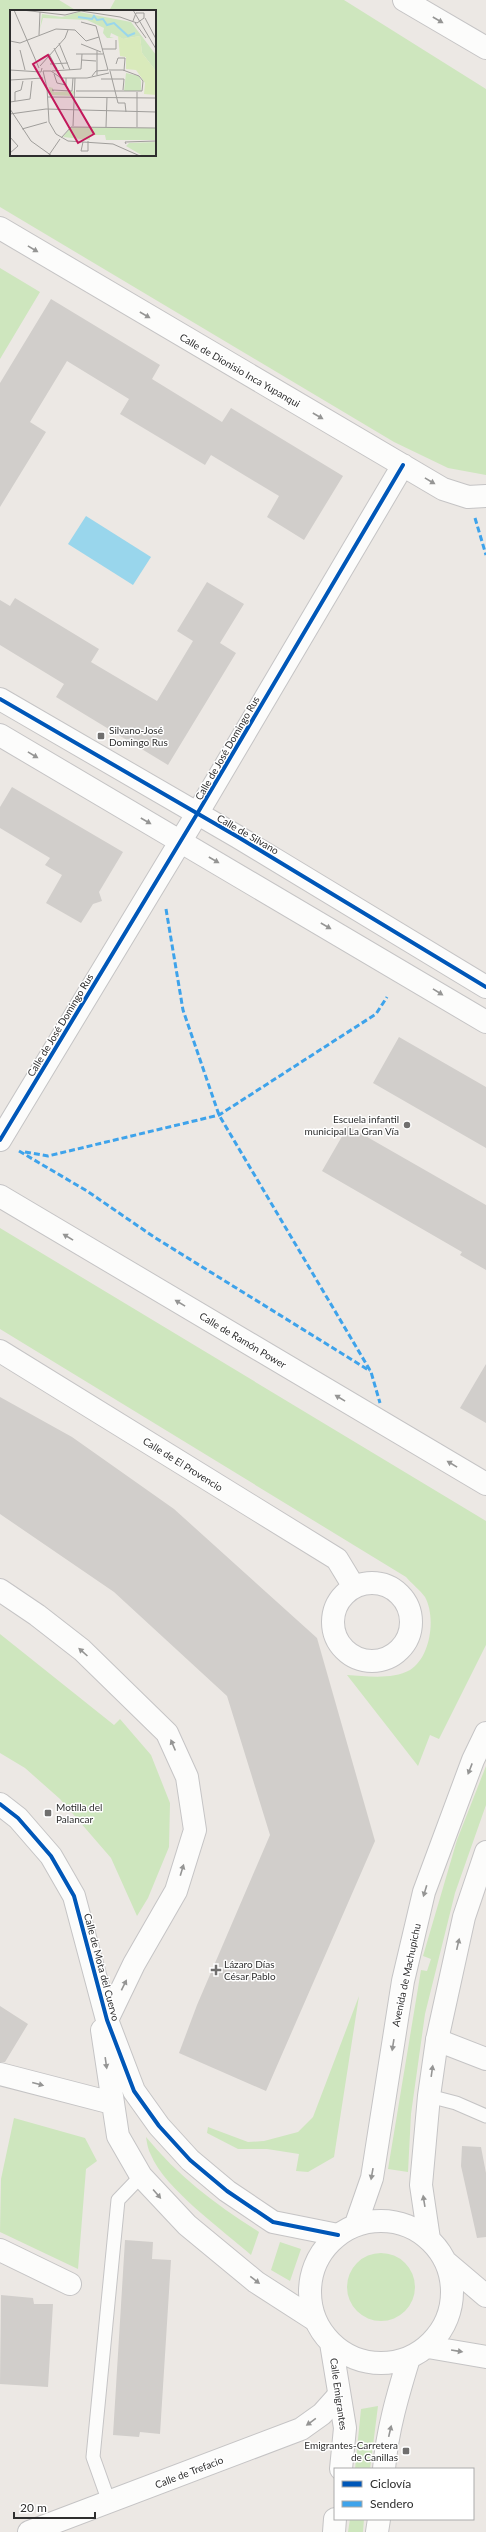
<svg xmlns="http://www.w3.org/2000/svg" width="486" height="2532" viewBox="0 0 486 2532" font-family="Lato,sans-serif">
	<rect width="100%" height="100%" fill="#ece8e4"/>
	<path fill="#cee6be" d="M0 0H59L77 11H11V155H155V11H109L115 0H344L486 89V475L448 468 394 442 0 207Z
		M0 268 40 292 0 359Z
		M0 1228 486 1521V1645L439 1739 430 1735 418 1766 347 1675C366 1676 392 1680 410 1670 431 1657 436 1617 425 1597 420 1590 411 1583 406 1577L0 1329Z
		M0 1634 114 1725 120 1719 151 1755 170 1803 169 1847 148 1898 137 1916 111 1858 60 1799 25 1768 0 1753Z
		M486 1766V1805L455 1893 425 2014 411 2114 408 2172 388 2169 421 1970 427 1971 431 1959 423 1956 457 1840Z
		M359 1996 334 2157 308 2172 296 2171 299 2154 267 2149H238L207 2133 208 2127 248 2142 264 2141 298 2132 313 2117Z
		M14 2118 85 2138 97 2161 86 2169 78 2269 0 2232 1 2179Z
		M146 2137C178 2176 216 2205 259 2232L251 2255C224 2231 164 2188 151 2155 148 2150 147 2143 146 2137Z
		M280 2242 301 2249 290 2281 271 2270Z
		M347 2287a34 34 0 1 1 68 0a34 34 0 1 1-68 0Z
		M378 2406 370 2469H355L361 2409Z
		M350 2519H364L363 2532H348Z"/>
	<path fill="#99d6ec" d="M86 516 151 557 133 585 68 544Z"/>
	<path fill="#d1cecb" d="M51 299 160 365 152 379 222 422 231 408 343 476 304 540 267 517 279 496 211 455 205 465 120 414 129 399 67 361 30 422 46 432 0 507V383Z
		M207 582 244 604 220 643 236 653 168 765 56 697 64 684 0 645V600L10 606 15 598 99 649 91 662 157 701 193 641 177 631Z
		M12 787 123 852 99 892 102 901 93 904 81 923 46 903 62 875 45 865 50 858 0 828V807Z
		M399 1037 486 1087V1148L373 1083Z
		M348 1126 486 1205V1270L460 1255 462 1252 322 1171Z
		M486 1364V1423L460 1408Z
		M0 1397 72 1437 174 1509 317 1638 375 1841 266 2091 179 2053 197 2005 270 1835 227 1696 114 1592 0 1514Z
		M0 2006 28 2024 5 2062H0Z
		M462 2146 481 2147 486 2173V2237L477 2238 461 2166Z
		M125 2240 153 2242 152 2259 171 2260 160 2434 140 2432 139 2437 113 2435Z
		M1 2295 33 2298 34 2304H53L48 2387 0 2384Z"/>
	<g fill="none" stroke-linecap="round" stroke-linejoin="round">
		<g stroke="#c5c4c5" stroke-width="15">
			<path id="lane" d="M429 2096 456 2103 486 2116
				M109 2502 93 2457 118 2200 141 2176"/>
		</g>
		<g stroke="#c5c4c5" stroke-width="24">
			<path id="street" d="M0 228 443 489 468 497 486 496
				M0 1140 197 814 403 465
				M0 1196 486 1484
				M0 1351 337 1559 354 1587
				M333 1622a39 39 0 1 1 78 0a39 39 0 1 1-78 0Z
				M0 1590 37 1615 82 1650 167 1733 187 1777 195 1830 176 1891 134 1964 107 2020
				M0 1804 18 1818 51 1856 74 1896 107 2020 134 2091 159 2126 190 2160 227 2191 273 2222 338 2235
				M102 2030 118 2136 141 2176 187 2225 256 2282 315 2320
				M437 2040 486 2059
				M0 2074 112 2103
				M0 2250 70 2284
				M29 2532 301 2429 322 2414 339 2395"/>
		</g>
		<g stroke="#c5c4c5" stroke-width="24">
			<path id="secondary" d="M404 0 486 48
				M0 699 238 837 486 987
				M0 735 486 1022
				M310 2292a71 71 0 1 1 142 0a71 71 0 1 1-142 0Z
				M356 2224 372 2178 403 1981 424 1892 473 1760 486 1733
				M429 2239 421 2185 429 2096 437 2040 464 1917 486 1852
				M447 2263 486 2296
				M331 2343 345 2428 341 2469
				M428 2347 486 2357
				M384 2469C387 2431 398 2394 409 2358
				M334 2532 335 2519
				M377 2532 379 2519"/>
		</g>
		<use href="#lane" stroke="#fcfcfb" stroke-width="13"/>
		<use href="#street" stroke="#fcfcfb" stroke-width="22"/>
		<use href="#secondary" stroke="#fcfcfb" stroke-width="22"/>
		<path stroke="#3ea3eb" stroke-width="3" stroke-dasharray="6 3" stroke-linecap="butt" d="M475 518 486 555
			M166 909 183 1010 219 1115 371 1372 380 1403
			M19 1151 87 1191 154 1237 370 1371
			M25 1152 48 1156 219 1115 376 1014 387 997"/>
		<g stroke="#fff" stroke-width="6">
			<path id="cycleway" d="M0 699 238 837 486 987
				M0 1140 197 814 403 465
				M0 1804 18 1818 51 1856 74 1896 107 2020 134 2091 159 2126 190 2160 227 2191 273 2222 338 2235"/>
		</g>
		<use href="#cycleway" stroke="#0057b8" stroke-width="4"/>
	</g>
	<defs><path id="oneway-solid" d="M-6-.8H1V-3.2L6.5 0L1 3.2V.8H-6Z"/></defs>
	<g fill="#959594">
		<use href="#oneway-solid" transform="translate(438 20) rotate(30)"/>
		<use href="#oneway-solid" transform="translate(33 249) rotate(31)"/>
		<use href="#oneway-solid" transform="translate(145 315) rotate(30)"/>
		<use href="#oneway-solid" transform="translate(318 416) rotate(30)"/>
		<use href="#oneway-solid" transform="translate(430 481) rotate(31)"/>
		<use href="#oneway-solid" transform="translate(33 755) rotate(31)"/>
		<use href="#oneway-solid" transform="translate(146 821) rotate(30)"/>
		<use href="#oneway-solid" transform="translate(214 860) rotate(30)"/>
		<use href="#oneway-solid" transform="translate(326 926) rotate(30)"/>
		<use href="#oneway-solid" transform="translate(438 992) rotate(32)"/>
		<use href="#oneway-solid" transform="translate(68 1237) rotate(-149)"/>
		<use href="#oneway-solid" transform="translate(180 1303) rotate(-149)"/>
		<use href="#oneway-solid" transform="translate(340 1398) rotate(-149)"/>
		<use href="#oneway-solid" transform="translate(452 1464) rotate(-149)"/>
		<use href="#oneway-solid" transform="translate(83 1652) rotate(-138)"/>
		<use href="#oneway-solid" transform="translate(173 1745) rotate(-113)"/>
		<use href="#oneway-solid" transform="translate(470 1769) rotate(111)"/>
		<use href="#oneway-solid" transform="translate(182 1870) rotate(-73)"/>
		<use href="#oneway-solid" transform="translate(425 1891) rotate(107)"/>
		<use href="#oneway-solid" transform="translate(458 1944) rotate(-77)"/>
		<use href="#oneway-solid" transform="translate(124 1985) rotate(-64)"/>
		<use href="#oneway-solid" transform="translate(393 2045) rotate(99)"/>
		<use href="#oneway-solid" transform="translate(106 2063) rotate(82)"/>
		<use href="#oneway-solid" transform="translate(432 2071) rotate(-82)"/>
		<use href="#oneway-solid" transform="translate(38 2084) rotate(15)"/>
		<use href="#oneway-solid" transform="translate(372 2174) rotate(100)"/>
		<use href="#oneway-solid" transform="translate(157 2194) rotate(49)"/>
		<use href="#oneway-solid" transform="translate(424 2201) rotate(-99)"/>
		<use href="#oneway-solid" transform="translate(255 2280) rotate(38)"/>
		<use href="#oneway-solid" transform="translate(457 2351) rotate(9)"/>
		<use href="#oneway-solid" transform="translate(311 2422) rotate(144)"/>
		<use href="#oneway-solid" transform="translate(390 2431) rotate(-77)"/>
	</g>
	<g fill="#706f6e" stroke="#fff" stroke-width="1.5">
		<rect x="97" y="732" width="8" height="8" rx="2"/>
		<circle cx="407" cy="1125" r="4"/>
		<rect x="44" y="1809" width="8" height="8" rx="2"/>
		<path d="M214 1964h4v4h4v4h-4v4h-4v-4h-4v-4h4z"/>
		<rect x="402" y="2447" width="8" height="8" rx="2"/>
	</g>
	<g text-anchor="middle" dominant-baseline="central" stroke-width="3" stroke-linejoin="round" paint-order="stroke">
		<g font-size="10" fill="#2e2e2e" stroke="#fff">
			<text transform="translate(240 370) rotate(30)">Calle de Dionisio Inca Yupanqui</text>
			<text transform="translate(227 748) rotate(-60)">Calle de José Domingo Rus</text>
			<text transform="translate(248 834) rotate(30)">Calle de Silvano</text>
			<text transform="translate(60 1025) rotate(-59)">Calle de José Domingo Rus</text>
			<text transform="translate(243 1340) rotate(31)">Calle de Ramón Power</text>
			<text transform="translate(183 1464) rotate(32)">Calle de El Provencio</text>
			<text transform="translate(102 1967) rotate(75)">Calle de Mota del Cuervo</text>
			<text transform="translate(406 1975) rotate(-78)">Avenida de Machupichu</text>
			<text transform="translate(339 2394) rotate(82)">Calle Emigrantes</text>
			<text transform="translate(189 2472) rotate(-21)">Calle de Trefacio</text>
		</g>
		<g font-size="10" fill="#2e2e2e" stroke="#fff" text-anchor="start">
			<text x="109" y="730">Silvano-José<tspan x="109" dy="12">Domingo Rus</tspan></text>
			<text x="399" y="1119" text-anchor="end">Escuela infantil<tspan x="399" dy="12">municipal La Gran Vía</tspan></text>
			<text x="56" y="1807">Motilla del<tspan x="56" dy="12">Palancar</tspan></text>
			<text x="224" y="1964">Lázaro Días<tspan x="224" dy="12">César Pablo</tspan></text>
			<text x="398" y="2445" text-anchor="end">Emigrantes-Carretera<tspan x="398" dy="12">de Canillas</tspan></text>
		</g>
	</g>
	<g transform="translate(10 10)">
		<rect width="146" height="146" fill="#ece8e4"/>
		<path d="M69 2 121 12 146 45V61L132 43 130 26 113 29 101 23 100 27 104 28H97L93 23 94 18 77 10 33 8 30 19 32 4 52 7ZM116 63 129 66 131 71V81H114ZM39 77 43 78V82L65 81 62 86 40 85ZM61 117 146 118V130H96L95 125H80V130L53 127ZM146 132V146H133L116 136 119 133Z" fill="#cee6be"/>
		<path d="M108 26 113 29 130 26 132 43 146 61V85L134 84 135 73 126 60 116 59V47L110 46Z" fill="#d9eabb"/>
		<path fill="none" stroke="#99d6ec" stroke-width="2" d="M68 7 82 9 84 6 87 10 93 9 97 15 104 13 118 26 125 23"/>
		<path fill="none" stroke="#a09e9b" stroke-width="1" d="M4 0 29 58M12 0 55 5 71 1 110 7 127 13 134 8V3H126L123 11M123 0 146 39M135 8 146 29M71 12 86 16 98 60M125 13 136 28M29 25 30 2M0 31 10 33 46 19 65 20 76 31 89 27M49 33 60 60M71 34 91 42M44 38 54 59M92 39H106V30M10 40 15 60M87 41V65M39 44 47 59M66 44H93M72 50 86 51M40 54 58 53M106 54 108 48H115L114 61M30 56 55 28 58 20M0 60 31 62 32 58M33 61 37 78 39 112 46 124 58 131 103 134 130 146M33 61H41L51 68H77L99 63M42 61 71 59 72 44M100 61 108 93M44 64 47 73 56 75V68M82 66 86 61 98 60M91 69H114L113 80M0 70 33 68M44 81 42 80 62 81 63 68M66 81H132L133 71 129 66 113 60H99M38 87 146 88M5 91V82L11 80 13 71M0 92 20 89 22 71M108 93H115L116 102M0 99 21 131 42 146M0 104 36 99 146 102M63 116 65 68M96 117 97 87M127 117V82M12 119 37 112M0 127 8 136 0 143M51 128 61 117 146 118M73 132 71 141H78V131M116 134 115 132 146 131M39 145 50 129"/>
		<path fill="#c2185b" fill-opacity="0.15" stroke="#c2185b" stroke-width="2" d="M38 45 84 124 68 133 23 54Z"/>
		<rect width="146" height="146" fill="none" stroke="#2e2e2e" stroke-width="2"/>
	</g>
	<rect x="334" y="2468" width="140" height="52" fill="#ffffff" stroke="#ababab"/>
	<rect x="342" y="2481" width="20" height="6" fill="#0057b8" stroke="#ababab"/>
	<text x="370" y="2488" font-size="12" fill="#2e2e2e">Ciclovía</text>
	<rect x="342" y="2501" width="20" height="6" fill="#3ea3eb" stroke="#ababab"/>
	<text x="370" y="2508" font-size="12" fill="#2e2e2e">Sendero</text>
	<path d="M14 2512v6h81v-6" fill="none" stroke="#2e2e2e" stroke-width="2"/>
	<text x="20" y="2512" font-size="12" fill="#2e2e2e" stroke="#ffffff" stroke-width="3" paint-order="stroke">20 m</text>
</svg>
